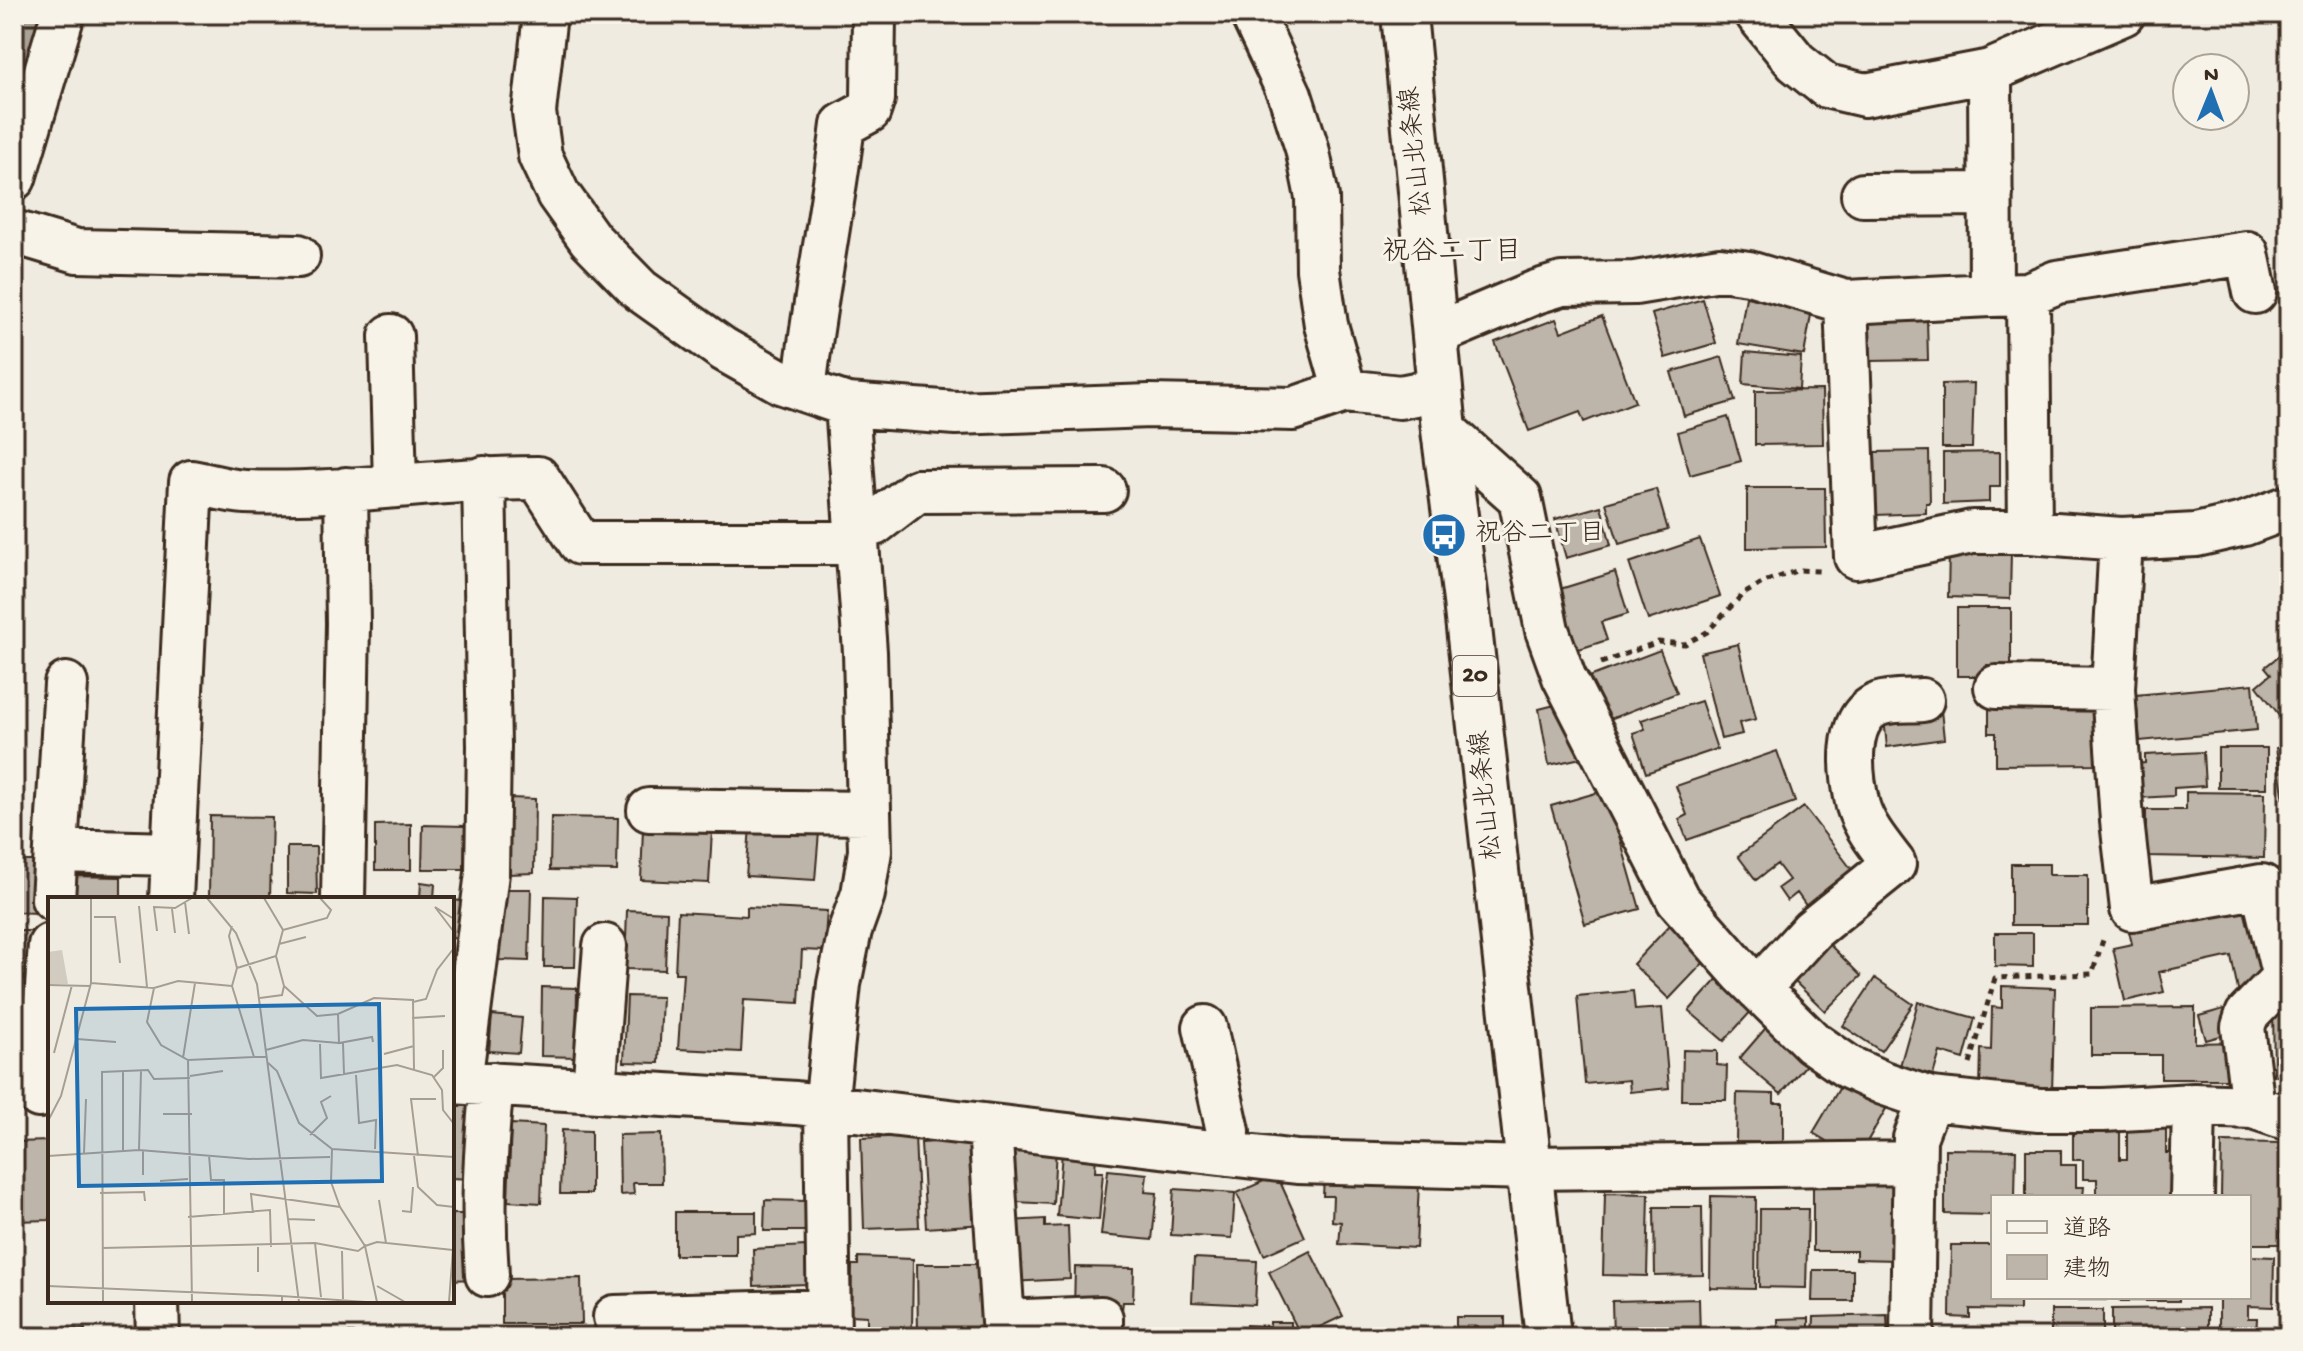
<svg xmlns="http://www.w3.org/2000/svg" width="2303" height="1351" viewBox="0 0 2303 1351" font-family="'Gochi Hand','Klee One',sans-serif">
	<rect width="100%" height="100%" fill="#efebe0"/>
	<filter id="ink" filterUnits="userSpaceOnUse"><feTurbulence type="fractalNoise" baseFrequency=".0125" numOctaves="2"/><feDisplacementMap in="SourceGraphic" scale="16" xChannelSelector="R" yChannelSelector="G"/><feConvolveMatrix kernelMatrix="1 2 1 2 8 2 1 2 1" color-interpolation-filters="sRGB"/></filter>
	<g filter="url(#ink)">
		<g fill="none" stroke-linecap="round" stroke-linejoin="round">
			<path stroke="#aaa296" stroke-width="74" d="M14 95 39 14"/>
		</g>
		<path fill="#bdb5aa" stroke="#3b2a1e" stroke-width="2" d="M1746 297 1812 309 1804 355 1738 344Z
			M1703 299 1716 343 1665 358 1652 314Z
			M1602 316 1635 402 1584 422 1580 412 1529 431 1495 342 1556 319 1561 332Z
			M1927 318 1928 360 1870 361 1869 319Z
			M1745 352 1801 357 1799 389 1743 384Z
			M1722 357 1735 401 1684 416 1671 372Z
			M1974 383 1972 448H1942V384Z
			M1822 390 1823 444 1755 445V391Z
			M1728 417 1741 461 1690 475 1678 432Z
			M1929 451 1930 503H1926V513L1876 515 1875 452Z
			M2000 452V487H1989V502L1943 504V453Z
			M1747 488H1825L1826 547 1747 548Z
			M1656 489 1668 530 1619 544 1606 503Z
			M1601 506 1611 545 1566 558 1555 519Z
			M1700 539 1720 596 1648 620 1629 563Z
			M1949 550 2011 551 2010 599 1948 597Z
			M1615 572 1628 614 1601 622 1607 640 1576 650 1557 590Z
			M1957 608H2011V665H1987V676H1957Z
			M1738 644 1756 719 1739 723 1742 734 1721 739 1700 653Z
			M2289 648V728L2257 686 2271 674 2265 667Z
			M1660 650 1677 693 1605 721 1589 677Z
			M2253 684 2257 730 2140 741 2136 695Z
			M1989 699H2100V764L1996 765V733H1989Z
			M1701 701 1717 749 1646 773 1633 733 1645 729 1641 720Z
			M1563 703 1590 756 1549 765 1539 709Z
			M1941 710 1944 739 1887 747 1884 718Z
			M2289 746V806L2285 807 2276 748Z
			M2218 748H2267V788H2218Z
			M1777 751 1795 802 1687 840 1679 819 1687 815 1676 786Z
			M2203 752 2205 786 2174 788V796L2137 798 2135 764 2145 763V755Z
			M1606 790 1640 909 1585 924 1551 806Z
			M2186 792 2265 793 2264 858 2146 856V810H2186Z
			M509 798 535 799 534 873 508 874Z
			M1804 807 1859 879 1812 914 1797 893 1787 901 1778 888 1789 880 1777 864 1756 880 1738 856Z
			M210 816 272 817 270 899H209Z
			M551 817 618 818 617 871 550 870Z
			M411 824V870H375V825Z
			M423 825 465 826 464 869H422Z
			M750 827 819 832 815 880 746 876Z
			M643 828 712 831 709 883 641 880Z
			M287 847H316L317 894 287 893Z
			M2289 852V882L2280 855Z
			M14 861H38L37 913 14 912Z
			M2011 864H2049V875H2088V925H2011Z
			M70 876 121 877V899H70Z
			M421 882 435 884 434 898 440 899H420Z
			M501 889H531L529 961 499 960Z
			M545 896 577 897 575 967H544Z
			M2255 896 2273 982 2238 990 2231 956 2159 972 2164 992 2125 1001 2113 948 2132 944 2127 923Z
			M452 900 461 901 457 939 452 938Z
			M747 907 827 911 824 951 802 950 799 1003 744 1000 741 1052 678 1049 683 973H675L678 912 747 916Z
			M627 910 667 912 665 970 625 969Z
			M1670 925 1706 960 1669 999 1633 964Z
			M14 931H35L34 978H14Z
			M1995 933H2033V967L1995 966Z
			M1825 940 1861 976 1825 1011 1789 976Z
			M1719 977 1754 1008 1724 1041 1689 1011Z
			M1875 978 1913 1004 1881 1051 1843 1026Z
			M2002 986 2055 988 2052 1092 1980 1090 1981 1049 1991 1050 1992 1007 2002 1008Z
			M542 987 577 988 576 1057 541 1056Z
			M1633 991 1635 1010 1662 1008 1669 1088 1630 1092 1629 1080 1585 1084 1577 996Z
			M627 996 662 997 659 1063 624 1062Z
			M14 1001H26L25 1075H14Z
			M1918 1002 1975 1018 1964 1059 1940 1052 1933 1075 1900 1066Z
			M2273 1005H2289V1075L2274 1076Z
			M2195 1007V1043L2238 1042 2237 1079H2161V1055H2091V1008Z
			M2231 1007 2238 1031 2206 1040 2199 1016Z
			M492 1015 522 1018 519 1053 489 1051Z
			M1770 1023 1811 1059 1781 1094 1739 1059Z
			M1683 1050 1717 1051V1065L1727 1066 1726 1100H1682Z
			M1843 1082 1887 1107 1857 1159 1813 1133Z
			M1737 1093 1774 1094V1103H1783V1143L1736 1142Z
			M452 1106H471L470 1179 452 1178Z
			M511 1124 544 1126 541 1203 508 1201Z
			M2073 1126H2113V1131H2120V1159H2127V1127H2166V1153H2174V1197H2097V1179H2083V1160H2073Z
			M562 1130 591 1131V1194H560Z
			M661 1134 662 1183H633L634 1194 620 1195 619 1135Z
			M915 1136 919 1227 864 1229 861 1138Z
			M979 1139 984 1224 926 1228 921 1143Z
			M50 1141V1220L14 1221V1142Z
			M2222 1142 2281 1143 2280 1244H2251V1256L2274 1257 2273 1307 2248 1306V1318H2257L2256 1337H2219V1297H2249V1197H2221Z
			M1001 1145 1056 1147 1053 1204 999 1201Z
			M1945 1149 2016 1150 2015 1197H1993V1215L1945 1214Z
			M2026 1150H2061V1165H2076V1187H2084L2083 1197H2026Z
			M1062 1152 1096 1154 1095 1172H1103L1099 1220 1057 1216Z
			M1108 1170 1147 1174 1145 1192 1157 1193 1152 1240 1101 1235Z
			M1277 1175 1305 1237 1264 1255 1237 1193Z
			M1898 1175V1260L1856 1259V1251H1813V1182Z
			M1324 1178 1419 1183 1416 1248 1339 1244 1341 1222 1332 1221 1333 1196H1323Z
			M1174 1189 1235 1193 1232 1238 1171 1235Z
			M1605 1193 1649 1194 1647 1276 1603 1275Z
			M1711 1196 1756 1197 1755 1289 1710 1288Z
			M765 1200 807 1201V1231H764Z
			M1654 1207H1702L1703 1275 1655 1276Z
			M1760 1209H1808L1806 1288 1759 1287Z
			M675 1212H756V1233L736 1234V1255H675Z
			M452 1214H472V1279L452 1280Z
			M1045 1219V1227L1068 1226 1070 1279 1009 1282 1006 1221Z
			M1951 1245H1993V1297H2020V1310L1970 1309V1318L1950 1317Z
			M805 1246 807 1284 754 1286 753 1249Z
			M1310 1251 1343 1316 1301 1336 1269 1272Z
			M858 1257 913 1259 912 1331H867V1316L851 1315 852 1265H858Z
			M1194 1258 1257 1261 1255 1305 1192 1302Z
			M917 1264H997L998 1337 918 1336Z
			M1075 1267 1134 1268 1133 1302H1123L1122 1310H1074Z
			M1813 1270H1853V1301H1812Z
			M581 1278 582 1324H502V1279Z
			M2025 1297H2106V1300H2025Z
			M2119 1297H2179V1301H2119Z
			M1699 1299 1700 1337H1613L1612 1301Z
			M2208 1308V1337H2112V1309Z
			M2051 1310H2103V1337H2051Z
			M1887 1315 1888 1337H1813L1814 1317Z
			M1456 1317H1505V1337H1456Z
			M1809 1318V1337H1778V1319Z
			M1270 1322H1291V1337H1246V1325L1270 1326Z
			M14 1327 85 1329V1337H14Z
			M1192 1327H1228V1337H1192Z
			M806 1329V1337H709V1331Z
			M1186 1331V1337H1127V1332Z
			M293 1332 354 1333V1337H293Z
			M430 1335V1337H367V1336Z
			M444 1336H502V1337H444Z"/>
		<g fill="none" stroke-linecap="round" stroke-linejoin="round">
			<g stroke="#3b2a1e" stroke-width="48">
				<path id="street" d="M545 14 534 112 540 156 558 194 590 239 640 290 723 349 783 383 847 405 956 413 1150 406 1293 409 1345 391
					M1252 14 1290 95 1307 148 1317 197 1318 270 1326 325 1345 391 1400 397 1440 389
					M1757 14 1796 62 1826 86 1865 95 1990 71 2123 14
					M1990 71 1991 295 2028 294 2057 282 2247 253 2255 292
					M14 178 63 14
					M1863 195 1991 194
					M14 232 77 251 298 256
					M2028 294 2030 532
					M1846 302 1856 557 1972 532H2030L2121 539 2196 535 2244 524 2289 507
					M1436 334 1536 292 1562 284 1635 283 1720 269 1749 273 1846 302 1991 295
					M391 336 395 484
					M804 390C814 301 832 214 843 125L869 111 873 99 874 14
					M1444 430 1520 498 1547 630 1564 677 1678 900 1742 973 1812 1042 1848 1067 1883 1083 1930 1099 1915 1138 1912 1337
					M855 528 874 524 917 491 1104 490
					M2121 539 2113 689 2122 821 2132 909 2262 886 2284 977 2247 1015 2243 1027 2253 1107
					M1996 687 2113 689
					M649 810 869 813
					M57 851 173 854
					M53 899 66 684
					M171 899 191 482C209 485 227 491 245 492 343 496 440 478 538 478L580 543H856
					M343 899 348 623 346 489
					M1758 989 1812 930 1894 864C1881 847 1864 827 1858 806 1851 776 1843 718 1879 704 1891 700 1909 701 1922 700
					M1205 1027 1228 1131 1227 1154
					M452 1082 796 1103 1297 1162 1530 1168 1914 1163
					M460 1082 487 873 489 746 484 478
					M594 1090 605 946
					M39 1096 50 945
					M1930 1099 2039 1110H2103L2194 1105 2253 1107 2289 1119
					M990 1127 1003 1322 1101 1318V1337
					M2192 1197 2194 1105
					M487 1275C482 1207 485 1152 492 1084
					M157 1301 158 1337
					M615 1317 828 1311
					M829 1337 826 1107 839 984 850 930 863 894 870 851 865 652 847 405"/>
			</g>
			<g stroke="#3b2a1e" stroke-width="50">
				<path id="primary" d="M1404 14 1444 430 1466 601 1548 1337"/>
			</g>
			<path stroke="#3b2a1e" stroke-width="5" stroke-dasharray="6 6" stroke-linecap="butt" d="M1601 663 1658 642 1685 644 1707 632 1742 595 1764 582 1799 570 1819 571
				M1970 1064 1995 978 2092 974 2104 937
				M2284 1337 2289 1294"/>
			<use href="#street" stroke="#f7f3e8" stroke-width="42"/>
			<use href="#primary" stroke="#f7f3e8" stroke-width="44"/>
		</g>
	</g>
	<defs>
		<g id="bus-disc" transform="scale(2.3)"><circle r="9.5" fill="#1f6fb2" stroke="#f7f3e8"/><path d="M-5-6H5V4H4V6H2V4H-2V6H-4V4H-5ZM-3.5-4V0h7V-4ZM-3.5 1.2v1.5H-2V1.2ZM2 1.2v1.5H3.5V1.2Z" fill="#fff"/></g>
	</defs>
	<g fill-rule="evenodd">
		<use href="#bus-disc" x="1444" y="535"/>
	</g>
	<g text-anchor="middle" dominant-baseline="central" stroke-width="6" stroke-linejoin="round" paint-order="stroke">
		<rect fill="#f7f3e8" stroke="#73665b" stroke-width="2" x="1453" y="656" width="44" height="40" rx="6"/>
		<g font-size="24" font-weight="bold" fill="#3b2a1e">
			<text x="1475" y="676">20</text>
		</g>
		<g font-size="26" fill="#3b2a1e" stroke="#f7f3e8">
			<text transform="translate(1418 151) rotate(-96)">松山北条線</text>
			<text transform="translate(1488 795) rotate(-96)">松山北条線</text>
		</g>
		<g font-size="26" fill="#3b2a1e" stroke="#f7f3e8" text-anchor="start">
			<text x="1475" y="535">祝谷二丁目</text>
		</g>
		<g font-size="28" fill="#3b2a1e" stroke="#f7f3e8">
			<text x="1452" y="253">祝谷二丁目</text>
		</g>
	</g>
	<g transform="translate(48 897)">
		<rect width="406" height="406" fill="#efebe0"/>
		<path d="M14 53 20 87H0V55Z" fill="#d1cbc0"/>
		<path fill="none" stroke="#a79e92" stroke-width="2" d="M159 1 188 36 209 87 251 405M216 1 235 33 228 59 236 89 269 119 290 117 326 101 365 103 366 172M137 5 141 37M91 9 99 90M124 12 127 36M46 20H67L72 66M406 22 387 10 406 35M184 29 181 39 189 71 184 89 206 160H218M235 33 279 21 283 13 272 1M109 34 106 10 127 11 144 1M231 47 258 40M189 71 228 59M43 86 106 91 130 84 184 89M0 88 42 89M106 91 99 125 113 148 140 163 206 160M212 101 234 98 236 89M365 105 378 102 389 73 406 51M290 117 291 146 324 140 325 145M364 121 397 119M29 142 68 145M295 146 296 177M272 147 273 181 349 168 384 178 394 193 395 213 406 227M218 153 255 143 291 146M6 156 24 88M336 157 366 149M135 161 147 86M140 163 144 405M219 165 229 174 251 226 284 252 283 285 292 310M75 175V253M308 178 311 226 328 223 327 252M142 179 175 174M386 180 395 171V153M115 217H144M0 224 13 199 43 86V1M262 238 279 221 273 205 283 199M284 252 406 260M91 253 93 174M36 256 38 202M161 258 163 283H176V318M0 259 91 253 201 262 282 260M366 259 370 290 389 308 406 310M370 259 363 202H388M95 278V253M112 284 140 282M52 296 96 295 97 304M331 303 338 346M354 314 363 315 365 290M205 316 203 297 292 310 317 349 329 345 405 353M140 320 222 313 223 350M240 322 267 323M267 346 273 400M210 350V375M54 351 267 346 310 354 317 349 329 405M294 354 295 402M0 389 234 399M329 389 357 405M55 405 54 175 100 173 106 182 142 181M234 405V399L318 405M401 405 406 339"/>
		<path fill="#1f6fb2" fill-opacity="0.15" stroke="#1f6fb2" stroke-width="4" d="M331 107 334 284 31 289 28 112Z"/>
		<rect width="406" height="406" fill="none" stroke="#3b2a1e" stroke-width="4"/>
	</g>
	<rect width="2303" height="1351" fill="none" stroke="#f7f3e8" stroke-width="48"/>
	<rect x="24" y="24" width="2255" height="1303" fill="none" stroke="#3b2a1e" stroke-width="3" filter="url(#ink)"/>
	<rect x="1991" y="1195" width="260" height="104" fill="#f7f3e8" stroke="#aca397" stroke-width="2"/>
	<rect x="2007" y="1221" width="40" height="12" fill="#f7f3e8" stroke="#aca397" stroke-width="2"/>
	<text x="2063" y="1235" font-size="24" fill="#3b2a1e">道路</text>
	<rect x="2007" y="1255" width="40" height="24" fill="#bdb5aa" stroke="#aca397" stroke-width="2"/>
	<text x="2063" y="1275" font-size="24" fill="#3b2a1e">建物</text>
	<g transform="translate(2211 92) rotate(1)"><circle r="38" fill="#f7f3e8" stroke="#aca397" stroke-width="2"/>
	<path d="M0-6L14 30L0 20L-14 30Z" fill="#1f6fb2"/>
	<text y="-12" font-size="22" font-weight="bold" text-anchor="middle" fill="#3b2a1e">N</text>
	</g>
</svg>
